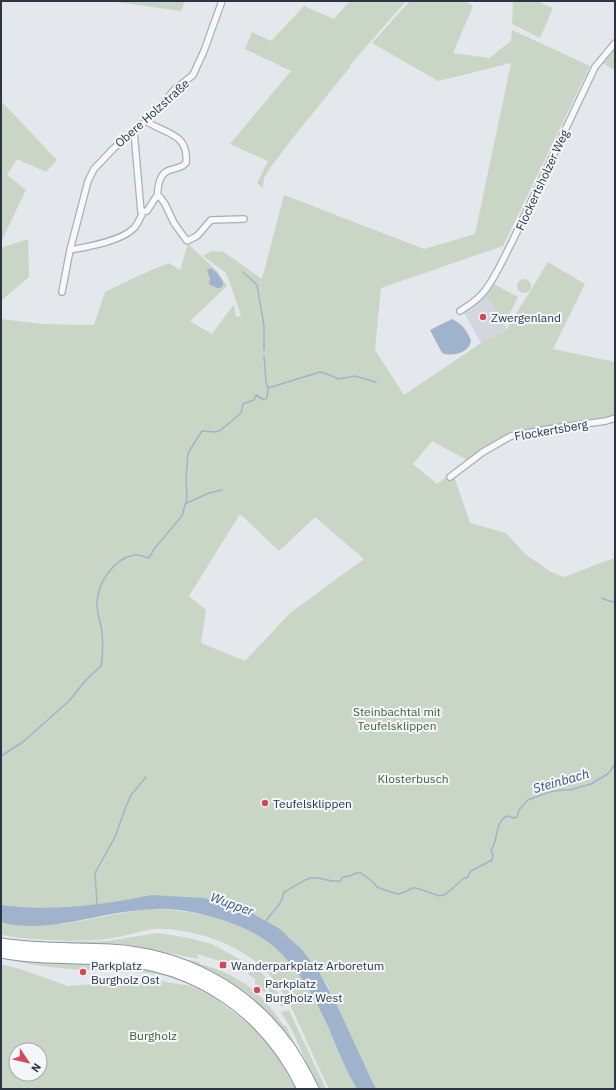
<svg xmlns="http://www.w3.org/2000/svg" width="616" height="1090" viewBox="0 0 616 1090" font-family="'IBM Plex Sans',sans-serif">
	<rect width="100%" height="100%" fill="#e4e7ec"/>
	<path fill="#d2d6de" d="M486 296 505 322 506 330 481 343 463 311Z"/>
	<path fill="#c9d6c5" fill-rule="evenodd" d="M109 1H185L181 11Z
		M350 1H406L350 65V67L292 139 270 168 264 178 263 188 257 183 268 161 230 144 291 71 245 49 252 32 271 41 304 6 334 19Z
		M410 1H464L473 6 453 53 489 58 511 41 512 30 590 66 503 246 381 288 375 350 404 395 481 343 506 330 548 262 585 284 553 349 615 362V416L606 420 507 436 469 461 432 441 413 464 437 484 459 468 455 479 470 523 506 533 525 554 551 572 565 577 600 563 615 558V1089H377L374 1085 328 986 309 959 289 937 190 904 98 912 1 911V319L42 324 94 325 105 292 140 275 169 263 180 270 188 244 217 271 227 286 190 321 212 334 234 304 236 317 241 316 229 280 225 272 203 256 211 251 224 252 262 279 284 195 424 249 475 234 511 63 438 81 372 43ZM240 514 279 551 315 517 364 559 290 613 245 661 201 643 206 610 189 596Z
		M513 1H537L553 8 540 38 512 24Z
		M615 47V70L602 63Z
		M1 101 57 160 46 172 17 159 7 175 26 190 1 242Z
		M28 239 29 277 3 299 1 300V248Z
		M517 286a7 7 0 1 1 14 0a7 7 0 1 1-14 0Z
		M494 284 518 297 505 322 486 296Z
		M149 909C189 909 240 919 272 945 294 963 309 987 321 1011 334 1037 342 1065 357 1089H329C320 1070 311 1051 302 1031 293 1010 283 989 267 972 251 955 229 944 208 937 190 932 172 928 154 929 138 931 123 937 107 939 72 942 35 941 1 935V922C42 934 106 914 149 909Z
		M158 933 189 938 212 944 241 960 234 966 229 961H220L197 954 199 959 135 947 80 946 1 941V938L25 941 51 942 108 941Z
		M1 957 136 964 183 979C171 977 159 974 147 973 98 969 48 972 1 957Z
		M175 957 199 962 200 964C238 974 262 992 283 1025L286 1026 302 1059Z
		M249 961C264 974 276 988 286 1005L282 1007 267 989 265 993 255 984V979L249 975 246 969Z
		M1 964 23 970 68 986 129 981H159L191 986 214 997 255 1029 269 1043 296 1089H1ZM16 1050H40V1074H16Z
		M289 1010 326 1089H318L293 1032 281 1012Z"/>
	<path fill="#9fb4cc" d="M211 268 218 274 223 282V285L220 288H217L209 284 210 279 207 270Z
		M452 319C462 324 467 330 471 341 469 353 452 357 442 353L430 330Z
		M152 895 204 898 248 911 280 929 302 950 318 970 335 1001 374 1085 377 1089H357C342 1065 334 1037 321 1012 309 987 294 964 273 946 249 925 198 910 166 909 150 908 134 911 118 913 81 919 37 933 1 922V905C52 912 102 905 152 895Z"/>
	<g fill="none" stroke-linecap="round" stroke-linejoin="round">
		<path stroke="#9fb4cc" stroke-width="1.5" d="M243 272 257 285 264 326V350
			M264 356 266 382 268 388
			M187 503 209 493 222 490
			M602 598 609 601 615 602
			M1 756 23 742 69 701 86 680 101 666C103 655 103 643 102 632 101 623 97 614 97 604 97 584 113 559 134 555 139 554 144 557 149 558L154 549 182 516 187 498 186 478 188 453 202 431 216 432 221 430 241 413 243 404 254 400 256 395 264 400 267 398 268 388 320 372 330 375 338 379 355 376 376 382
			M97 904 95 873 115 837 125 809 131 795 146 777
			M266 921C273 909 281 908 284 892 291 889 304 879 311 878 321 876 329 883 340 881L343 877 350 876 356 873H361L373 882 377 887 388 891 398 894 405 892 412 888H416L440 896 446 894 464 878H467L471 871 492 860 493 856 491 850C499 839 494 823 507 816L514 818 517 817 519 810 528 800 549 792 562 790H570L591 784 609 773 615 764"/>
		<g stroke="#a9aeb7" stroke-width="8">
			<path id="street" d="M146 121C165 134 189 133 186 163 177 173 164 164 159 183 158 188 157 192 158 196
				M134 131 141 212 147 211 156 197H160L165 204 174 223 187 241 197 236 211 220 244 219
				M70 250C87 247 122 241 134 228 138 224 140 218 143 212
				M62 292 70 250 88 181 94 169 114 148 156 112 174 90 193 75 204 51 222 1
				M460 311C468 306 476 301 482 294 494 281 504 257 512 242L595 67 615 43
				M450 477 483 452 511 436 548 429 606 421 615 418"/>
		</g>
		<g stroke="#8b94a3" stroke-width="13">
			<path id="highway" d="M1 944C37 950 74 948 110 950 182 954 247 988 289 1047 298 1060 306 1075 313 1089
				M1 952C37 959 73 957 110 959 196 964 266 1011 303 1089"/>
		</g>
		<use href="#street" stroke="#f7f8fa" stroke-width="5.5"/>
		<use href="#highway" stroke="#fff" stroke-width="11"/>
	</g>
	<g fill="#d1495b" stroke="#f4f6f9" stroke-width="1.5">
		<circle cx="483" cy="317" r="4"/>
		<circle cx="265" cy="803" r="4"/>
		<rect x="219" y="961" width="8" height="8" rx="2"/>
		<circle cx="83" cy="972" r="4"/>
		<circle cx="257" cy="990" r="4"/>
	</g>
	<g text-anchor="middle" dominant-baseline="central" stroke-width="4" stroke-linejoin="round" paint-order="stroke">
		<g font-size="12" fill="#2b3445" stroke="#f4f6f9">
			<text transform="translate(152 113) rotate(-42)">Obere Holzstraße</text>
			<text transform="translate(542 180) rotate(-65)">Flockertsholzer Weg</text>
			<text transform="translate(551 430) rotate(-10)">Flockertsberg</text>
		</g>
		<g font-size="12" fill="#2b3445" stroke="#f4f6f9" text-anchor="start">
			<text x="491" y="317">Zwergenland</text>
			<text x="273" y="803">Teufelsklippen</text>
			<text x="91" y="965">Parkplatz<tspan x="91" dy="14">Burgholz Ost</tspan></text>
			<text x="231" y="965">Wanderparkplatz Arboretum</text>
			<text x="265" y="983">Parkplatz<tspan x="265" dy="14">Burgholz West</tspan></text>
		</g>
		<g font-size="12" fill="#3f6138" stroke="#f4f6f9">
			<text x="397" y="711">Steinbachtal mit<tspan x="397" dy="14">Teufelsklippen</tspan></text>
			<text x="413" y="778">Klosterbusch</text>
			<text x="153" y="1035">Burgholz</text>
		</g>
		<g font-size="13" font-style="italic" fill="#34527a" stroke="#f4f6f9">
			<text transform="translate(561 781) rotate(-16)">Steinbach</text>
			<text transform="translate(232 904) rotate(20)">Wupper</text>
		</g>
	</g>
	<rect width="616" height="1090" fill="none" stroke="#2b3445" stroke-width="4"/>
	<g transform="translate(28 1062) rotate(125)"><circle r="19" fill="#f4f6f9" stroke="#a4a8b1"/>
	<path d="M0-3L7 15L0 10L-7 15Z" fill="#d1495b"/>
	<text y="-6" font-size="11" font-weight="bold" text-anchor="middle" fill="#2b3445">N</text>
	</g>
</svg>
